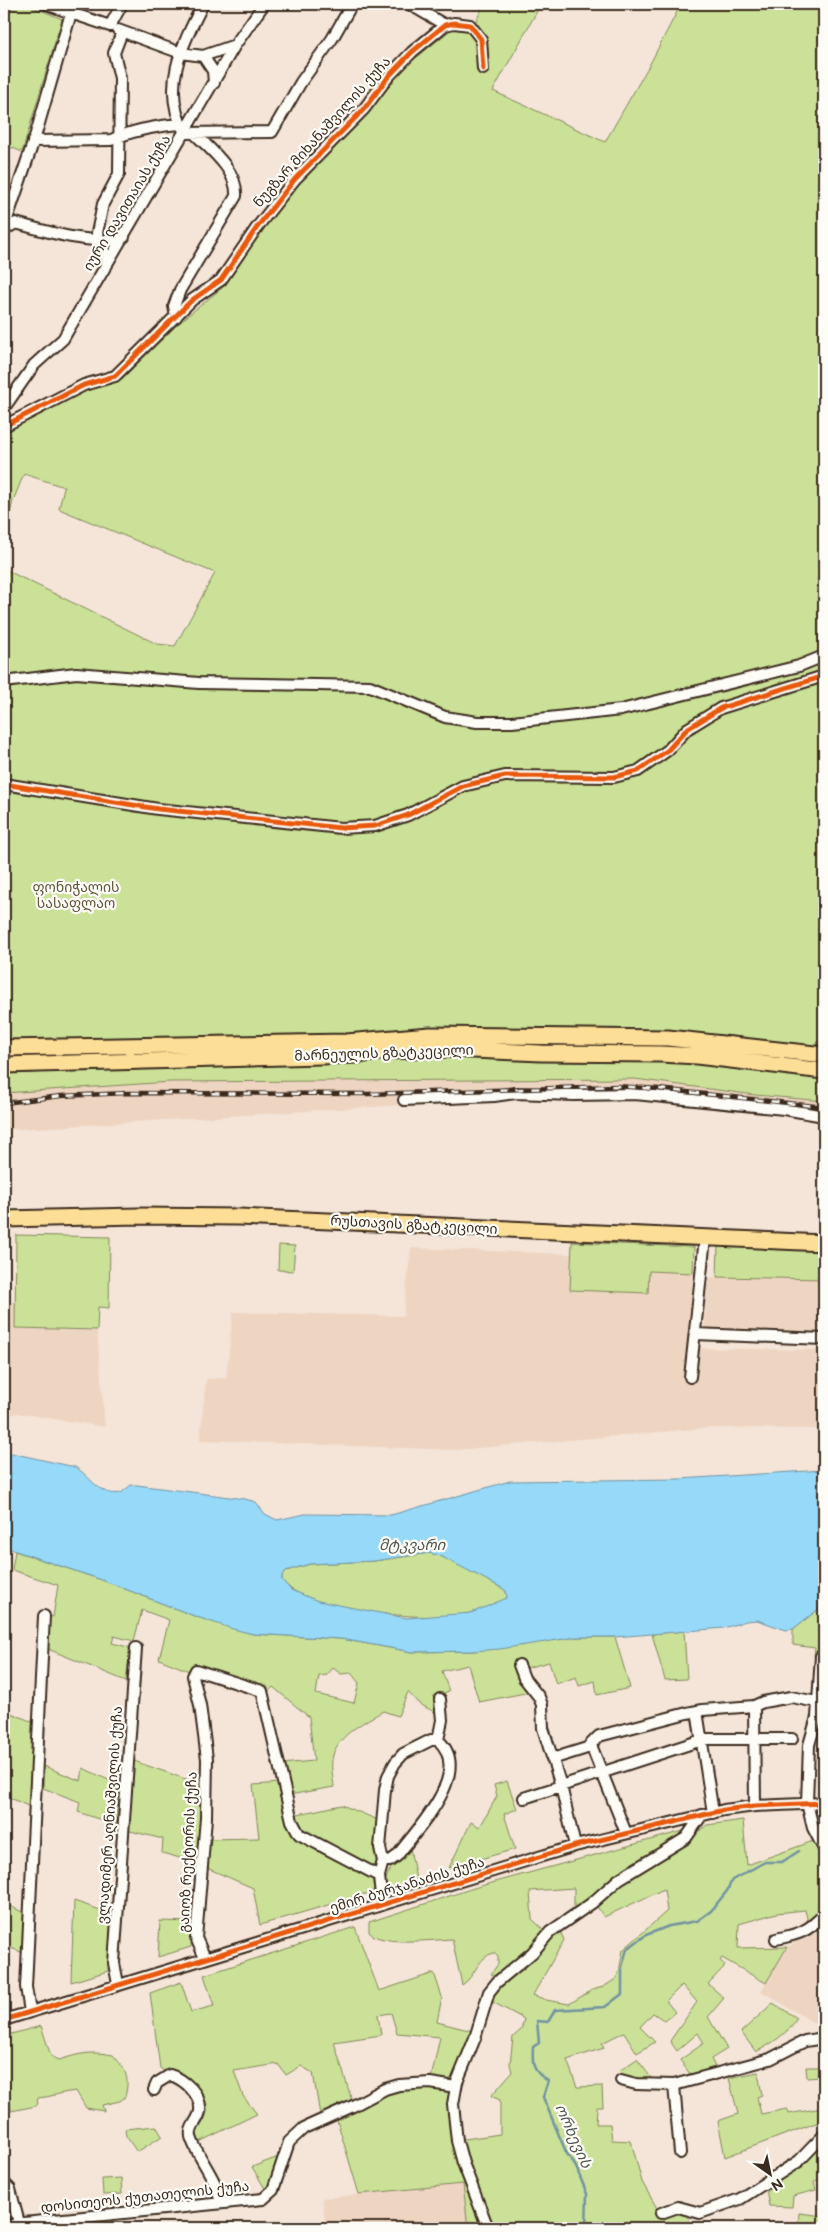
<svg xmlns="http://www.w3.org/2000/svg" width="828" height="2232" viewBox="0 0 828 2232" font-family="'Balsamiq Sans','Noto Sans Georgian',sans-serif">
	<rect width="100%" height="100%" fill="#f4e5d8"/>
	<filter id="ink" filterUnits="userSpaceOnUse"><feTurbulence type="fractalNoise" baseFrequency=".02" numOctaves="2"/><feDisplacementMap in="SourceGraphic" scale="10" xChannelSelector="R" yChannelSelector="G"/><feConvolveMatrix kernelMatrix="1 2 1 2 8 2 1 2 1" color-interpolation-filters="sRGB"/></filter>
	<g filter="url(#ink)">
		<path fill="#eed5c2" d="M4 4H13L4 27Z
			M635 1079 755 1095 824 1101V1121L633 1095 500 1099 4 1130V1093L170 1082Z
			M411 1248 571 1254 570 1290 648 1293V1271L693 1273 689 1348 824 1350V1429L706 1428 456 1450 200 1440 206 1379 226 1378 233 1312 403 1316Z
			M717 1277 824 1279V1337L704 1332 707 1278Z
			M4 1301 16 1302V1328L97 1330 105 1427 17 1413 4 1418Z
			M824 1926V2029L761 1991 787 1947Z
			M464 2184 468 2228H326L322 2198Z"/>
		<path fill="#cae197" stroke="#82865a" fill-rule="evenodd" d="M13 4H26L62 19 22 152 4 144V72L6 66 4 65V27Z
			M484 4H541L493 91 605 142 651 62 681 4H824V1047L703 1036 354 1039 4 1046V569L157 644 175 646 215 573 59 509 64 487 24 474 13 501 4 537V429L87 389 122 379 181 321 222 288 293 187 411 62 453 28H463L471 32Z
			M439 1056 559 1061 671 1062 824 1077V1101L755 1095 635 1079 170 1082 4 1093V1074L240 1064H329Z
			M16 1235 110 1237 109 1308 98 1307 97 1330 15 1328Z
			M572 1242 694 1247 693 1273 649 1271 648 1293 570 1290Z
			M279 1245 295 1246 293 1271 278 1270Z
			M718 1245 824 1250V1279L717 1277Z
			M15 1551 102 1580 197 1617 253 1634 341 1639 412 1652 473 1651 577 1637H615L630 1688 597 1695 595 1681 579 1686 576 1677 556 1684 549 1662 526 1668 530 1692 479 1702 468 1665 442 1671 449 1691 439 1695 438 1714 418 1703 408 1692 398 1716 383 1711C366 1721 339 1734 333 1755 330 1765 333 1777 334 1787L289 1795 281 1764 314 1761 309 1717 273 1687 268 1692 192 1668 189 1671 159 1659 169 1620 142 1610 134 1641 114 1636 112 1643 128 1647 130 1651 126 1681 48 1649 49 1616 53 1617 58 1585 12 1570ZM333 1668 341 1674 351 1673 359 1683 354 1703 316 1694 319 1676 327 1675Z
			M429 1553 440 1555 502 1588 506 1591 507 1598C499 1603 480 1611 471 1613 436 1623 302 1612 282 1580V1575L285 1571 310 1564 374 1561Z
			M824 1605V1657L814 1656 815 1648 793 1645V1629Z
			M684 1631 687 1679 665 1680 652 1634Z
			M4 1710 35 1723 30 1807 4 1795Z
			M131 1760 203 1785 198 1863 162 1853 163 1839 126 1830Z
			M44 1766 81 1781 83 1768 119 1785 116 1825 78 1812 80 1802 43 1788Z
			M507 1781 517 1809 504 1814 515 1849 449 1868 471 1822 480 1827 497 1796 494 1785Z
			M280 1783 290 1826 372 1877 374 1889 372 1892 260 1925 253 1888 207 1868 210 1839 259 1838 253 1785Z
			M342 1805 378 1820 376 1868 373 1870 301 1833 293 1815Z
			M824 1811V1836H823L815 1812Z
			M743 1820 747 1865 816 1840 824 1856V1911L809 1926 805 1910 777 1913 739 1924 738 1948 787 1947 766 1983 722 1958 720 1960 725 1966 708 1984 724 1998 708 2017 727 2049 711 2059 716 2069 692 2077 680 2060 704 2043 698 2033 677 2051 670 2041 697 2002 682 1985 666 2001 675 2012 665 2021 653 2013 640 2027 655 2042 637 2053 624 2032 602 2043 604 2048 567 2060 577 2087 602 2086 603 2107H597L596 2124H610L612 2140 631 2141 642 2182 662 2217 677 2210 686 2211 692 2228H491L473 2183 459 2135 465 2139 500 2134V2100L491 2096 512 2072 510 2064 513 2037 521 2030 524 2019 489 2000 500 1984 559 1929 564 1940 533 1995 546 2000 569 2004 592 1990 603 1987 616 1979 619 1972 623 1950 667 1911 664 1889 604 1917 596 1905 622 1881 692 1837 707 1825Z
			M683 1831 684 1834 574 1912V1888L530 1891 532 1919 545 1931 524 1955 496 1976 491 1974 498 1964V1957L494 1953C478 1956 476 1976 462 1985L452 1939C434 1940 380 1946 369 1932V1922L477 1887Z
			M410 1848 416 1879 388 1889 385 1881 392 1865Z
			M74 1901 112 1914 108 1971 71 1982Z
			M4 1903 24 1913 23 1953 4 1945Z
			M160 1921 193 1922 191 1947 158 1957Z
			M355 1927 379 1991 434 1973 442 1997 437 2022 472 2031 455 2078 451 2081 431 2078 440 2037 397 2033 391 2013 378 2015 381 2035 334 2042 352 2101 320 2115 313 2073 301 2066 286 2075 278 2064 234 2071 243 2096 257 2114 197 2143 195 2132C199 2127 206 2120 207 2112 209 2092 186 2078 170 2070L165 2072 160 2068 150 1993 181 1982 191 2012 214 2006 204 1975Z
			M773 2003 797 2018C788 2034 772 2043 756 2052L741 2032Z
			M41 2026 51 2056 59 2060C81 2053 91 2051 113 2055 126 2070 130 2077 125 2097L120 2101 102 2105 104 2111 86 2108 76 2091C62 2092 52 2097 38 2098L36 2106 11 2111 10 2097 4 2098V2036Z
			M637 2059 655 2083 626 2078 619 2071Z
			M806 2067H821V2077L807 2078Z
			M758 2072 762 2095 757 2097 761 2114 787 2109 788 2114 822 2108 824 2120 725 2157 718 2121 738 2114 729 2078Z
			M439 2087 446 2089 451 2094V2104L485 2228H468L463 2184 359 2194 336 2117 382 2093 402 2089Z
			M156 2126 162 2136 137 2152 126 2136 125 2129Z
			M820 2146 824 2151V2177L814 2182 816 2190 793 2196 792 2207 769 2206 766 2189 801 2166Z
			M281 2156 273 2183 266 2190 252 2167Z
			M121 2178 122 2194 103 2195 102 2179Z
			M799 2213 824 2216V2228H798Z"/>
		<path fill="#97d9f9" stroke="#7293a1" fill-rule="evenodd" d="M11 1453 75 1467C91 1476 99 1497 121 1493L131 1485H137L245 1499 256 1502 265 1514 277 1520 305 1514 391 1515 510 1481 680 1479 824 1470V1605L793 1629 786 1630 757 1620 746 1621 724 1628 615 1637H577L500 1649 473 1651 412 1652 341 1639 253 1634 233 1629 197 1617 102 1580 4 1547V1455ZM429 1553 440 1556 502 1588 506 1591 507 1598 471 1613 406 1618 318 1601 291 1590 282 1580V1575L286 1571 310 1564 374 1561Z"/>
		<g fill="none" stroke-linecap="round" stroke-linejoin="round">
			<path stroke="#7293a1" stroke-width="2.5" d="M586 2228 587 2194 576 2167 566 2152 543 2097 548 2081C532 2071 532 2064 533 2047L539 2043 537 2021 548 2022 555 2010 605 2007 622 1994V1967L627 1949 646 1935 669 1926 697 1921 711 1911 727 1891 732 1880 765 1862H782L799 1851"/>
			<g stroke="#3b2a1e" stroke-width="14">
				<path id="minor" d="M46 4 71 13
					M203 4C182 45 160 88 185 133L272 132 301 82 332 39 352 4
					M409 4 445 25
					M118 30 181 53 203 56 213 71 214 83
					M203 56 235 45
					M33 141 111 140C133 130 155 126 180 124
					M4 228 35 137 71 13 110 26 122 4
					M4 230 16 223C45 231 96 247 124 237
					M107 265 104 251 97 233 103 204 119 174 120 78 114 53 122 32
					M176 317 174 306 180 290 236 196C238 171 211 150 194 133
					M4 408 34 365 63 339 235 45 264 4
					M4 426 84 385 115 376 192 300 221 280 258 226 295 179 364 109 388 77 412 52 445 25 454 23 470 25 481 39 483 69
					M4 682 76 673 199 683 370 686 445 717 477 722H512L621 710 799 666 824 656
					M4 784 158 809 341 828 375 826 408 815 463 786 505 776 614 777 638 771 668 750 687 729 721 708 824 676
					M404 1100 494 1096 515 1093 574 1095 635 1094 784 1109 824 1116
					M695 1334 824 1339
					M690 1377 705 1238
					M821 1656 817 1717 809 1745 807 1803 813 1828 824 1849
					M519 1665 524 1678 539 1697 542 1705 543 1728 561 1786 575 1846
					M754 1706 755 1806
					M697 1711 713 1813
					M438 1740 442 1720 440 1699
					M591 1745 626 1833
					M552 1759 587 1748 599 1736 687 1713 703 1710 754 1706 763 1702 791 1697 817 1702
					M524 1798 705 1739H792
					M382 1905 379 1876 383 1861 380 1848 385 1790 388 1776 395 1763 403 1754 431 1740H438C474 1772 417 1829 397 1856L390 1861H383
					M776 1939C799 1934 808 1932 824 1914
					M205 1958 196 1938 206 1818 207 1759 200 1705 193 1676 196 1670 262 1691 292 1821 299 1834 379 1876
					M118 1984 114 1963 136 1648
					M30 2012 26 1987 44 1616
					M4 2020 575 1846 724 1810 755 1806 824 1803
					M621 2080 636 2084 674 2085 770 2059 805 2041 824 2038
					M674 2085 680 2153
					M154 2090 157 2083 170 2075C184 2079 202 2095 200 2111 198 2123 187 2127 192 2140 200 2161 217 2179 221 2203
					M4 2183 10 2189 19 2223
					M661 2213 678 2207 700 2213 740 2199 799 2161 824 2135
					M4 2225 263 2199 273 2190 289 2142 304 2128 353 2106 385 2089 399 2085 430 2083 456 2087
					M488 2228 463 2163 457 2141 453 2104 457 2082 475 2038 489 1992 497 1982 532 1953 550 1932 592 1903 619 1879 686 1838 702 1815"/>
			</g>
			<g stroke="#3b2a1e" stroke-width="19">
				<path id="highway" d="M4 1048 346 1042 430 1035 668 1038 824 1055
					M4 1065 357 1055 386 1051 452 1049 541 1053 660 1054 697 1056 824 1071
					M4 1219 138 1216 239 1217 824 1243"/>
			</g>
			<use href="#minor" stroke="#fdfcf7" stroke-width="10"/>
			<use href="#highway" stroke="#fdde96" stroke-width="15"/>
			<g stroke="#3b2a1e" stroke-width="4.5">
				<path id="rail" d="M4 1103 61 1096 128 1093 367 1094 617 1086 659 1089 824 1107"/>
			</g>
			<use href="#rail" stroke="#fdfcf7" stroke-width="2.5" stroke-dasharray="8" stroke-linecap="butt"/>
			<g stroke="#fdfcf7" stroke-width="8">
				<path id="cycleway" d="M4 426 84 385 115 376 192 300 221 280 258 226 295 179 364 109 388 77 412 52 445 25 454 23 470 25 481 39 483 69
					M4 784 158 809 341 828 375 826 408 815 463 786 505 776 614 777 638 771 668 750 687 729 721 708 824 676
					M4 2020 575 1846 724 1810 755 1806 824 1803"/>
			</g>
			<use href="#cycleway" stroke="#e8590c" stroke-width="5"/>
		</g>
	</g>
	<g text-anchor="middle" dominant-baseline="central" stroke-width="4.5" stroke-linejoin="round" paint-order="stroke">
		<g font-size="14" fill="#3b2a1e" stroke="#fdfcf7">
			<text transform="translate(322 132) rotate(-48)">ნუგზარ მიხანაშვილის ქუჩა</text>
			<text transform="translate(127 203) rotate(-59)">იური დავითაიას ქუჩა</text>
			<text transform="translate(384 1053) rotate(-2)">მარნეულის გზატკეცილი</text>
			<text transform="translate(414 1225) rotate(3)">რუსთავის გზატკეცილი</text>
			<text transform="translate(110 1815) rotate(-86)">ვლადიმერ აღნიაშვილის ქუჩა</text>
			<text transform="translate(188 1852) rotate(-87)">გაიოზ რექტორის ქუჩა</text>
			<text transform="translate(407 1885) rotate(-17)">ემირ ბურჯანაძის ქუჩა</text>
			<text transform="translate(145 2197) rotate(-6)">დოსითეოს ქუთათელის ქუჩა</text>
		</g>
		<g font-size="14" fill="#5f583c" stroke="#fdfcf7">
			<text x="76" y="887">ფონიჭალის<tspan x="76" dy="16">სასაფლაო</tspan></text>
		</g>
		<g font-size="15" font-style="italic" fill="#525655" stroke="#fdfcf7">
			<text x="412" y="1545">მტკვარი</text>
			<text transform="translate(573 2136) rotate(66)">ორხევის</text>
		</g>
	</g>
	<rect width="828" height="2232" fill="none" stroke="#fdfcf7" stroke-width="20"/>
	<rect x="10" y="10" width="808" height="2212" fill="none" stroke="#3b2a1e" stroke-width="2" filter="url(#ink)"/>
	<g transform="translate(770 2174) rotate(147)" stroke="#fdfcf7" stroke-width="4" paint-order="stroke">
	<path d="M0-4L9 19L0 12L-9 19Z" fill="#3b2a1e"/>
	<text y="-8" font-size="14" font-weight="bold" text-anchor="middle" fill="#3b2a1e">N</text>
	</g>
</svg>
